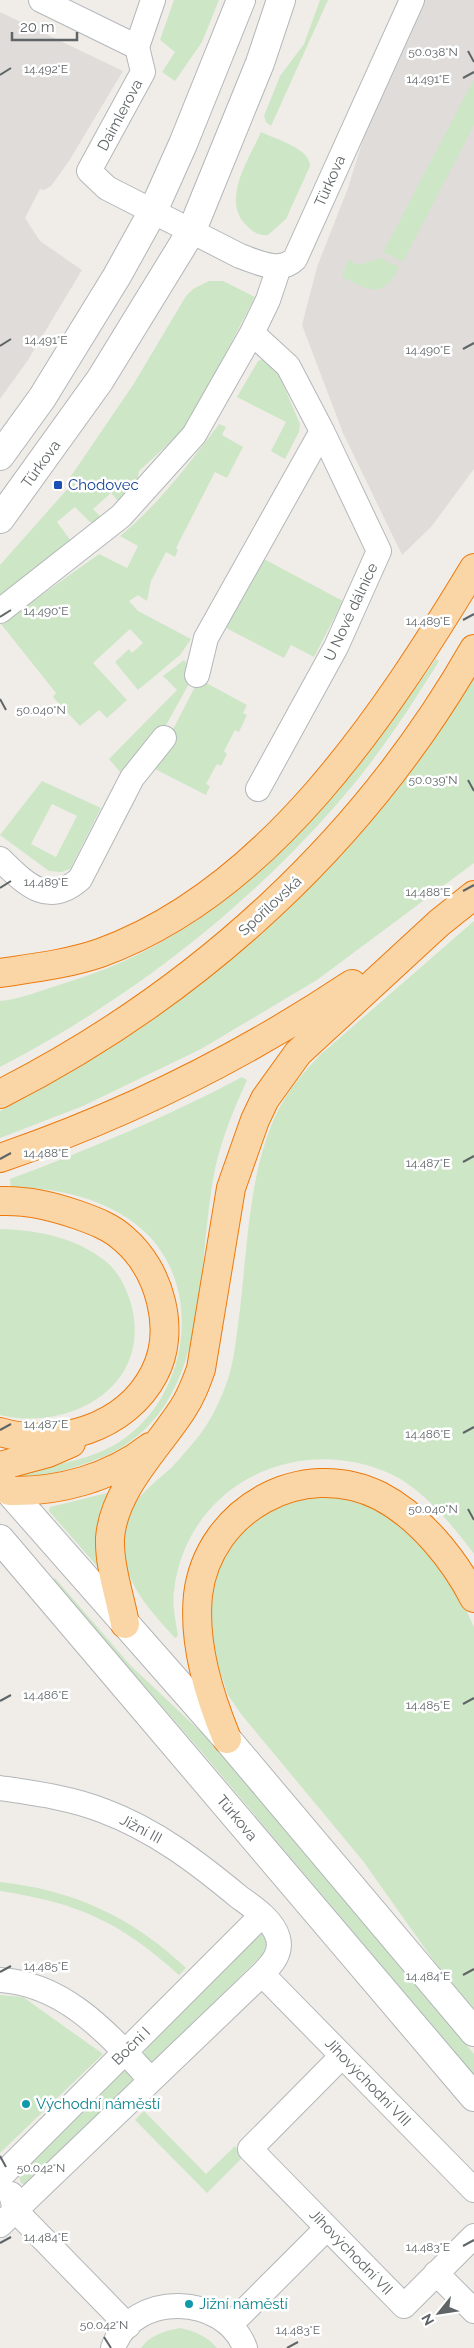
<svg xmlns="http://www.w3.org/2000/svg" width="474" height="2348" viewBox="0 0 474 2348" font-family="Raleway,sans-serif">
	<rect width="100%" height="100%" fill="#f0ede8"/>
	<path fill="#e0dcda" d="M423 0H474V469L431 527 402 555 343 433 302 325 317 267 348 188 373 108Z
		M0 12 123 71 69 161 51 186 44 190 40 189 25 218 40 241 82 270 28 360 0 399Z"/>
	<path fill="#cde6c6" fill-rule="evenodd" d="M174 0H219L202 42 175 81 162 72 175 52 160 40Z
		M320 0H328L271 126 266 122 264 116 280 76 304 44Z
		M474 79V125L403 262 383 252Z
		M261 132C275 139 310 148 310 166L286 219 268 235C259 236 253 232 247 226 220 201 249 159 261 132Z
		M381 258 399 267C383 300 370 291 342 277L348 260 358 265Z
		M209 281H223L255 297 193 416 176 437 139 471C138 484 128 493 118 501L111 493 93 509 101 517 96 522H90L75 507 57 522 71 541 0 598V565L71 485 67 482 133 385 186 296 193 289Z
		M266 358 273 361 300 424 299 432 285 459 271 451 286 422 237 397 258 361Z
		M219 424 226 427 222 435 243 447 227 478 215 472 176 548 178 550 175 557 166 552 151 581 147 601 138 595 129 601 138 611 191 639 180 655 138 690 115 662 129 649 132 653 143 643 130 629 93 663 127 700 107 718 99 710 80 726 53 697 56 693 1 624 99 554 127 568 138 546 120 536C159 504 189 464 219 424Z
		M262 558 343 601 314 657 291 645 284 658 226 628Z
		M436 659 439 661C411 706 382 751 348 791 252 905 131 999 0 1067V1001C22 999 45 989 65 983 236 932 337 798 436 659Z
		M184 660 195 673 160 736 121 773 109 759 177 690 163 676Z
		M474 678V863L317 980 201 1049 83 1106 0 1138V1111C199 1007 357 871 474 678Z
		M199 679 247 705 243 713 247 715 239 732 235 730 224 751 227 754 221 766 217 764 206 784 210 786 206 795 153 768Z
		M42 781 101 808 70 869 62 872 49 871 0 835ZM52 804 77 816 56 857 31 844Z
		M474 921V1554C454 1527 424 1490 393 1475 298 1430 186 1485 174 1591 172 1606 176 1622 178 1636L175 1638C147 1607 119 1578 123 1533 126 1503 150 1487 171 1468 179 1460 186 1451 193 1443 210 1424 221 1400 229 1376 235 1355 237 1331 240 1309 247 1250 249 1181 271 1126 281 1099 300 1076 320 1055Z
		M242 1077 247 1080C234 1109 222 1137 215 1169 194 1273 215 1420 90 1462 69 1469 43 1478 20 1477L18 1473C53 1465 95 1460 125 1438 193 1389 205 1274 133 1222 97 1196 54 1188 11 1187L10 1179C90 1149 167 1117 242 1077Z
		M0 1229C37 1230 74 1237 104 1260 119 1271 128 1291 132 1308 151 1388 68 1432 0 1415Z
		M107 1493 109 1496 97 1566 49 1511 50 1507Z
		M308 1494C321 1495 339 1493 351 1497 407 1515 452 1575 474 1627V2009L441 1971 363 1861 241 1714 228 1695 212 1647 208 1606 216 1565 253 1517Z
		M55 1578 131 1666 217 1747 474 2054V2075L206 1757 52 1580Z
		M0 1882C74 1890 132 1917 186 1968L179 1975C120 1922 79 1903 0 1891Z
		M261 1933 267 1934 273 1944 154 2062 148 2061 143 2055 146 2048Z
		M0 1995 23 1997 103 2054 0 2153Z
		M123 2070H132L135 2081 26 2185 21 2183 18 2173Z
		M144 2111 206 2174 235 2146 244 2156 207 2193 135 2120Z
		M180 2328C195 2331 207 2336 217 2348H141C150 2335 165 2331 180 2328Z"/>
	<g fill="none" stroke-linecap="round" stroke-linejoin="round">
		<g stroke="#b3b7b9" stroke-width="26">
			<path id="minor" d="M41 0 137 47
				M153 0 137 47 143 72 89 171 107 188 240 256C257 262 280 274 295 259L412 0
				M252 333 288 366 322 431 379 551 336 647 258 789
				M0 611 121 516 194 435 252 333 268 300 279 267
				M197 675 206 638 322 431
				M0 859C25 883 47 908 80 879L132 778 164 738
				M0 1788C34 1793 72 1798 104 1811 155 1830 198 1863 239 1897 253 1907 273 1920 278 1938 282 1953 272 1964 262 1974L0 2225
				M262 1974 474 2190
				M0 1980C66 1984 109 2035 151 2080
				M342 2056 250 2149 404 2306 474 2236
				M0 2177 262 1915
				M11 2194 15 2210 128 2326
				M436 2273 474 2311
				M230 2325 327 2228
				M113 2348C133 2290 225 2294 245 2348"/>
		</g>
		<g stroke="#b2b6b9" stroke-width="30">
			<path id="secondary" d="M0 456 42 398 117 276 153 211 183 144 241 0
				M0 519 100 380 192 230 260 63 281 0
				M0 1481 227 1739 474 2032
				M0 1539 474 2097"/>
		</g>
		<g stroke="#ed790c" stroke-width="30">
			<path id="trunk" d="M0 973C33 968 68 964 100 953 269 892 385 715 474 568
				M0 1094C197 994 364 842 474 649
				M0 1158C123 1116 244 1056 352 984
				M0 1201C26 1200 53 1206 78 1215 95 1221 111 1227 124 1239 160 1270 177 1331 154 1374 126 1428 56 1449 0 1432
				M0 1466 48 1453 71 1443
				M9 1491C58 1492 111 1478 150 1447
				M125 1624C120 1597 109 1566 110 1538 114 1489 156 1450 182 1410 191 1397 196 1383 201 1369L231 1188 255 1120 265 1099 298 1053 439 923 474 895
				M227 1739C209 1695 193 1644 198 1595 208 1510 302 1457 380 1496 420 1517 454 1559 474 1598"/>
		</g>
		<use href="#minor" stroke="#fff" stroke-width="24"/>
		<use href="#secondary" stroke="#fff" stroke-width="28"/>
		<use href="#trunk" stroke="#fad6a6" stroke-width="28"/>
	</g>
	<path fill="none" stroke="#5f6567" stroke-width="2" d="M468 51 474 62M0 75 11 68M463 78 474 72M0 346 11 339M463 349 474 343M0 617 11 610M463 620 474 614M0 699 6 710M468 780 474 791M0 888 11 881M463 891 474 885M0 1159 11 1153M463 1162 474 1156M0 1430 11 1424M463 1433 474 1427M468 1509 474 1520M0 1701 11 1695M463 1704 474 1698M0 1972 11 1966M463 1975 474 1969M0 2156 6 2167M0 2243 11 2237M463 2246 474 2240M104 2337 111 2348M287 2348 298 2342"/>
	<rect fill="#1a4fb4" stroke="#fff" stroke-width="2" x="53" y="480" width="10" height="10" rx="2.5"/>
	<g fill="#0f9aa8" stroke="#fff" stroke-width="2">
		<circle cx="26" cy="2104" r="5"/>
		<circle cx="189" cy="2304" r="5"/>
	</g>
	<g text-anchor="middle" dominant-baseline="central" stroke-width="5" stroke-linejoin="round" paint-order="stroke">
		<g font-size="15" fill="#5f6567" stroke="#fff">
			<text transform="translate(120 115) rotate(-62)">Daimlerova</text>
			<text transform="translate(330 181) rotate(-66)">Türkova</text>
			<text transform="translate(41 464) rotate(-54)">Türkova</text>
			<text transform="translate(351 612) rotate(-65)">U Nové dálnice</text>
			<text transform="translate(270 906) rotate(-43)">Spořilovská</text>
			<text transform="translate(237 1818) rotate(50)">Türkova</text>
			<text transform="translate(141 1829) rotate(28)">Jižní III</text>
			<text transform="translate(131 2046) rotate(-45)">Boční I</text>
			<text transform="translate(368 2082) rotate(46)">Jihovýchodní VIII</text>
			<text transform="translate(351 2252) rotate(46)">Jihovýchodní VII</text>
		</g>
		<g font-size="15" fill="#164399" stroke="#fff" text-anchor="start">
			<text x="68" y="485">Chodovec</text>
		</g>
		<g font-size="15" fill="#0d838f" stroke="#fff" text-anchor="start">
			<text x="36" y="2104">Východní náměstí</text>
			<text x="199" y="2304">Jižní náměstí</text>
		</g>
	</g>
	<g font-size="12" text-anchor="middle" fill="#5f6567" stroke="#fff" stroke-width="5" stroke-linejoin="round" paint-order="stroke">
		<text x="433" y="56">50.038°N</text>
		<text x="46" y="73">14.492°E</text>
		<text x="428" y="83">14.491°E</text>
		<text x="46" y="344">14.491°E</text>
		<text x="428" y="354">14.490°E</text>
		<text x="46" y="615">14.490°E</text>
		<text x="428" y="625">14.489°E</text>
		<text x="41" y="714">50.040°N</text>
		<text x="433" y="784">50.039°N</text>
		<text x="46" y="886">14.489°E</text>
		<text x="428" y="896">14.488°E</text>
		<text x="46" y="1157">14.488°E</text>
		<text x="428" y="1167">14.487°E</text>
		<text x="46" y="1428">14.487°E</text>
		<text x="428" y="1438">14.486°E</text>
		<text x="433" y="1513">50.040°N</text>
		<text x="46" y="1699">14.486°E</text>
		<text x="428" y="1709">14.485°E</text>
		<text x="46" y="1970">14.485°E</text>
		<text x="428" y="1980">14.484°E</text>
		<text x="41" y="2172">50.042°N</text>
		<text x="46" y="2241">14.484°E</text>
		<text x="428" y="2251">14.483°E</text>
		<text x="104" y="2329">50.042°N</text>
		<text x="298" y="2334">14.483°E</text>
	</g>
	<g transform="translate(439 2313) rotate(240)" stroke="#ffffff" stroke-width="4" paint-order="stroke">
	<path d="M0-4L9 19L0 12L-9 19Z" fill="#5f6567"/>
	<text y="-8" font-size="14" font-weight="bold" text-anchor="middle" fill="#5f6567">N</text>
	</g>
	<path d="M12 32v8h65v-8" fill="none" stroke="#5f6567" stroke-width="2.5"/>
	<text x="20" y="32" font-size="15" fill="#5f6567" stroke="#ffffff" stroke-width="4" paint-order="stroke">20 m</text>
</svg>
